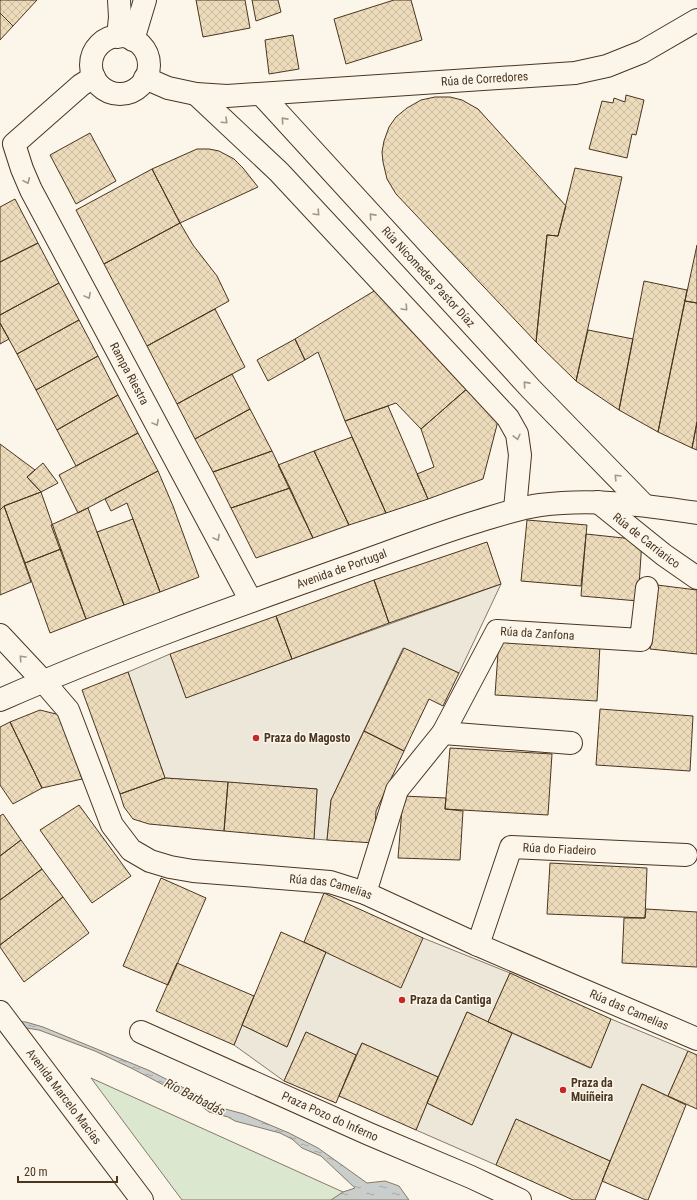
<svg xmlns="http://www.w3.org/2000/svg" width="697" height="1200" viewBox="0 0 697 1200" font-family="'Roboto Condensed',sans-serif">
	<defs>
		<pattern id="water-ripples" width="26" height="14" patternUnits="userSpaceOnUse"><rect width="26" height="14" fill="#c9cecd"/><path d="M2 4q2-2 4 0t4 0M15 11q2-2 4 0t4 0" fill="none" stroke="#a5a8a6"/></pattern>
		<pattern id="building-cross-hatch" width="8" height="8" patternUnits="userSpaceOnUse"><rect width="8" height="8" fill="#ecdcbc"/><path d="M0 0l8 8M0 8l8-8" fill="none" stroke="#ccbda1"/></pattern>
	</defs>
	<rect width="100%" height="100%" fill="#fbf6e9"/>
	<path fill="#dce7d0" stroke="#887966" d="M91 1078 343 1192 358 1200H182Z"/>
	<path fill="#ede7d9" stroke="#887966" d="M501 584 459 673 403 648 331 800 327 840 314 839 317 789 165 778 128 672 170 654 186 697Z
		M423 938 510 973 488 1022 467 1012 438 1077 362 1043 356 1055 306 1032 284 1081 234 1045 242 1025 287 1047 326 952Z
		M611 1019 688 1051 668 1096 642 1084 610 1161 516 1119 496 1165 416 1130 427 1103 472 1125 512 1033 590 1068Z"/>
	<path fill="url(#water-ripples)" stroke="#887966" d="M10 1021 26 1022 43 1027 148 1070 196 1094 214 1106 244 1114 289 1133 318 1148 367 1183 385 1181 399 1186 409 1200H331L343 1192 355 1188 321 1156 302 1148 292 1139 280 1133 235 1121 228 1117 209 1112 196 1102 133 1069 95 1051 39 1030 26 1028 0 1029Z"/>
	<path fill="url(#building-cross-hatch)" stroke="#4a3520" d="M0 0H37L13 26 0 13Z
		M196 0H245L250 28 203 37Z
		M252 0H278L281 12 256 21Z
		M394 0H411L422 40 346 64 334 19Z
		M0 13 13 26 0 40Z
		M293 35 299 69 269 74 265 40Z
		M626 95 644 100 636 135 632 134 627 158 589 149 602 101 613 103 614 98 625 102Z
		M435 97H450L462 100 478 109 566 206 558 236 547 235 536 342 396 194 387 179 383 162 382 152 384 141 389 127 396 117 407 108 421 100Z
		M90 133 116 181 76 204 50 155Z
		M197 149H209L219 151 234 159 243 168 258 187 180 223 152 169Z
		M575 168 622 177 576 381 536 342 547 235 558 236Z
		M152 169 180 223 104 264 76 210Z
		M15 199 38 243 0 262V207Z
		M180 223 193 245 217 276 229 301 147 346 104 264Z
		M38 243 59 283 0 315V262Z
		M697 245V303L685 301Z
		M644 281 687 290 658 432 619 410Z
		M59 283 79 320 17 354 0 323V315Z
		M379 288 469 387 421 429 396 403 345 421 318 352 305 360 295 339Z
		M685 301 697 303V422L692 448 658 432Z
		M215 309 245 367 177 404 147 346Z
		M79 320 98 356 36 390 17 354Z
		M0 323 9 339 0 344Z
		M588 330 633 339 619 410 576 381Z
		M295 339 305 360 268 381 257 360Z
		M98 356 118 395 57 430 36 390Z
		M232 374 250 409 195 439 177 404Z
		M469 387 498 421 483 479 428 499 417 474 434 467 421 429Z
		M118 395 138 433 76 466 57 430Z
		M388 406 428 499 386 513 345 421Z
		M250 409 272 451 213 472 195 439Z
		M697 422V450L692 448Z
		M138 433 158 471 78 513 59 475Z
		M352 437 386 513 349 525 314 451Z
		M0 444 35 470 27 477 41 492 4 506 0 510Z
		M272 451 290 488 231 508 213 472Z
		M314 451 349 525 313 538 278 465Z
		M43 463 58 483 41 492 27 477Z
		M158 471 173 506 199 577 160 592 127 503 111 511 105 499Z
		M290 488 313 538 256 558 231 508Z
		M41 492 61 549 25 563 4 506Z
		M4 506 31 582 0 595V510Z
		M88 508 124 605 86 619 51 525Z
		M133 519 160 592 124 605 97 532Z
		M527 520 587 525 581 586 521 581Z
		M586 534 642 540 638 601 581 596Z
		M487 542 501 584 389 623 374 580Z
		M61 549 86 619 50 633 25 563Z
		M374 580 389 623 292 659 276 616Z
		M657 585 697 590V654L650 649Z
		M276 616 292 659 186 698 170 654Z
		M499 639 600 645 597 701 495 695Z
		M404 648 459 673 443 706 429 699 404 751 364 731Z
		M128 672 165 778 120 794 82 690Z
		M600 709 693 716 690 771 596 765Z
		M40 710 60 715 82 779 42 788 10 722Z
		M10 722 42 788 13 804 0 785V727Z
		M364 731 404 751 376 811 374 843 327 840 331 800Z
		M450 748 552 754 548 815 445 809Z
		M165 778 228 782 224 831 149 824 133 819 124 807 120 794Z
		M228 782 317 789 314 839 224 831Z
		M403 796 446 798 445 809 463 811 460 860 398 858Z
		M79 805 131 876 92 903 40 830Z
		M3 814 21 840 0 856V816Z
		M21 840 42 869 0 900V856Z
		M550 863 647 868 645 918 547 914Z
		M42 869 63 897 0 945V900Z
		M161 878 206 898 168 985 123 966Z
		M324 893 423 938 401 988 304 942Z
		M63 897 89 933 24 982 0 947V945Z
		M646 909 697 912V967L622 963 624 918H645Z
		M281 932 326 952 287 1047 242 1025Z
		M177 963 254 996 234 1045 156 1011Z
		M510 973 611 1019 591 1068 488 1022Z
		M467 1012 512 1033 472 1125 427 1103Z
		M306 1032 356 1055 336 1103 284 1081Z
		M362 1043 438 1077 416 1130 339 1096Z
		M688 1051 697 1055V1109L668 1096Z
		M642 1084 686 1105 648 1200H646L602 1181Z
		M516 1119 610 1161 595 1200H573L496 1165Z"/>
	<g fill="none" stroke-linecap="round" stroke-linejoin="round">
		<g stroke="#4a3520" stroke-width="24">
			<g id="minor">
				<circle cx="120" cy="65" r="29"/>
				<path d="M118 37 120 17 119 0"/>
				<path d="M133 40 145 0"/>
				<path id="s1" d="M94 77 81 85 14 144 22 169 31 190 251 601"/>
				<path id="s2" d="M145 78 168 88 196 94 227 96 575 73 607 66 642 52 697 20"/>
				<path d="M196 94 279 172 508 418 517 434 520 455 515 509"/>
				<path id="s3" d="M261 94 531 389 644 505"/>
				<path id="s4" d="M598 502 664 555 697 578"/>
				<path id="s5" d="M0 635 43 681 68 710 112 825 131 850 150 861 170 867 193 871 330 882 365 893 478 945 697 1039"/>
				<path d="M443 733 571 743"/>
				<path id="s6" d="M365 893 397 790 443 733 497 631 641 640 647 588"/>
				<path id="s7" d="M478 945 511 847 686 855"/>
				<path id="s8" d="M141 1032 369 1134 471 1177 520 1200"/>
			</g>
		</g>
		<g stroke="#4a3520" stroke-width="24">
			<g id="tertiary">
				<path id="s9" d="M0 700C118 648 240 605 361 562 400 548 439 533 479 521 499 515 519 508 540 505 592 498 645 505 697 513"/>
			</g>
		</g>
		<g stroke="#4a3520" stroke-width="24">
			<g id="primary">
				<path id="s10" d="M0 1012 142 1200"/>
			</g>
		</g>
		<use href="#minor" stroke="#fbf6e9" stroke-width="22"/>
		<use href="#tertiary" stroke="#fbf6e9" stroke-width="22"/>
		<use href="#primary" stroke="#fbf6e9" stroke-width="22"/>
	</g>
	<defs><path id="oneway-chevron" d="M-2-3.5L2.5 0L-2 3.5" fill="none" stroke-width="1.6" stroke-linecap="round" stroke-linejoin="round"/></defs>
	<g stroke="#a29684">
		<use href="#oneway-chevron" transform="translate(284 120) rotate(-132)"/>
		<use href="#oneway-chevron" transform="translate(225 121) rotate(43)"/>
		<use href="#oneway-chevron" transform="translate(27 181) rotate(66)"/>
		<use href="#oneway-chevron" transform="translate(317 213) rotate(47)"/>
		<use href="#oneway-chevron" transform="translate(372 216) rotate(-132)"/>
		<use href="#oneway-chevron" transform="translate(88 296) rotate(62)"/>
		<use href="#oneway-chevron" transform="translate(405 308) rotate(47)"/>
		<use href="#oneway-chevron" transform="translate(526 384) rotate(-132)"/>
		<use href="#oneway-chevron" transform="translate(156 423) rotate(62)"/>
		<use href="#oneway-chevron" transform="translate(517 437) rotate(76)"/>
		<use href="#oneway-chevron" transform="translate(617 477) rotate(-134)"/>
		<use href="#oneway-chevron" transform="translate(217 538) rotate(62)"/>
		<use href="#oneway-chevron" transform="translate(22 658) rotate(-133)"/>
	</g>
	<g fill="#c62828" stroke="#fbf6e9" stroke-width="1.5">
		<circle cx="256" cy="738" r="4"/>
		<circle cx="402" cy="1000" r="4"/>
		<circle cx="563" cy="1090" r="4"/>
	</g>
	<g text-anchor="middle" dominant-baseline="central" stroke-width="3" stroke-linejoin="round" paint-order="stroke">
		<g font-size="12" fill="#4a3520" stroke="#fbf6e9">
			<text stroke="none"><textPath href="#s2" startOffset="343">Rúa de Corredores</textPath></text>
			<text stroke="none"><textPath href="#s3" startOffset="248">Rúa Nicomedes Pastor Díaz</textPath></text>
			<text stroke="none"><textPath href="#s1" startOffset="362">Rampa Riestra</textPath></text>
			<text stroke="none"><textPath href="#s4" startOffset="62">Rúa de Carriarico</textPath></text>
			<text stroke="none"><textPath href="#s9" startOffset="366">Avenida de Portugal</textPath></text>
			<text stroke="none"><textPath href="#s6" startOffset="337">Rúa da Zanfona</textPath></text>
			<text stroke="none"><textPath href="#s7" startOffset="152">Rúa do Fiadeiro</textPath></text>
			<text stroke="none"><textPath href="#s5" startOffset="461">Rúa das Camelias</textPath></text>
			<text stroke="none"><textPath href="#s5" startOffset="785">Rúa das Camelias</textPath></text>
			<text stroke="none"><textPath href="#s10" startOffset="106">Avenida Marcelo Macías</textPath></text>
			<text stroke="none"><textPath href="#s8" startOffset="207">Praza Pozo do Inferno</textPath></text>
		</g>
		<g font-size="12" font-weight="bold" fill="#4a3520" stroke="#fbf6e9" text-anchor="start">
			<text x="264" y="738">Praza do Magosto</text>
			<text x="410" y="1000">Praza da Cantiga</text>
			<text x="571" y="1083">Praza da<tspan x="571" dy="14">Muiñeira</tspan></text>
		</g>
		<g font-size="13" font-style="italic" fill="#4a3520" stroke="#fbf6e9">
			<text transform="translate(195 1097) rotate(27)">Río Barbadás</text>
		</g>
	</g>
	<path d="M18 1176v6h99v-6" fill="none" stroke="#4a3520" stroke-width="2"/>
	<text x="24" y="1176" font-size="12" fill="#4a3520" stroke="#fbf6e9" stroke-width="3" paint-order="stroke">20 m</text>
</svg>
